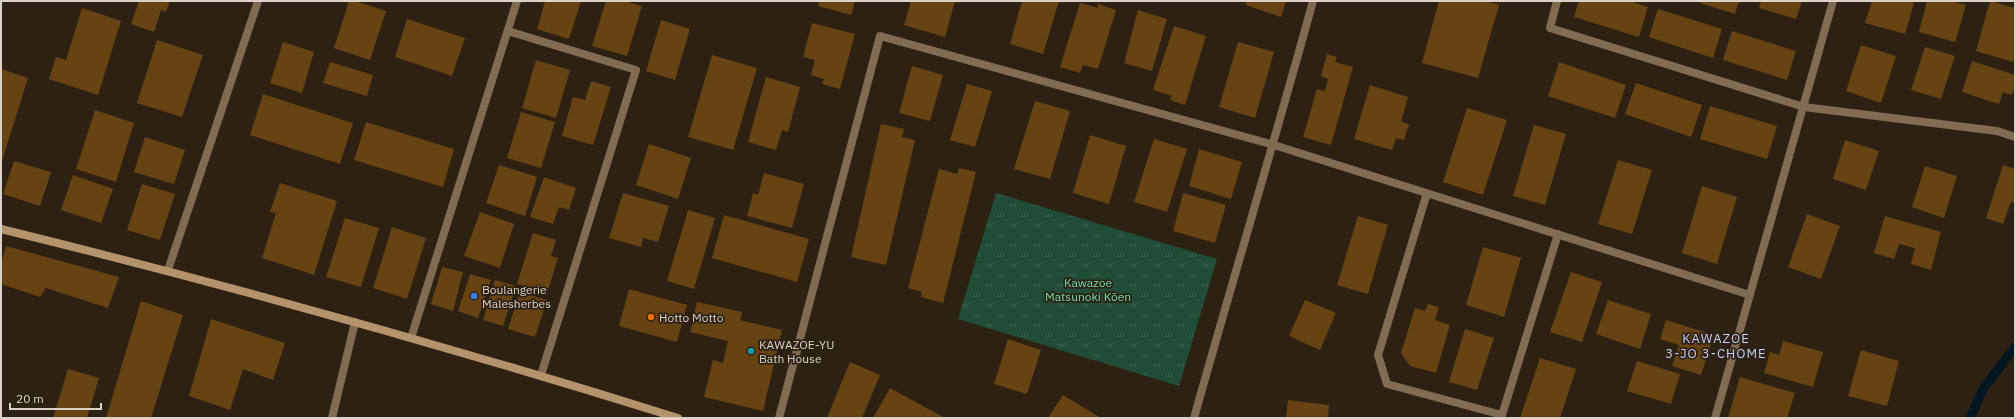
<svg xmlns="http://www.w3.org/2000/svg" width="2016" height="419" viewBox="0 0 2016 419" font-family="'IBM Plex Sans',sans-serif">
	<defs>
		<pattern id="grass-tufts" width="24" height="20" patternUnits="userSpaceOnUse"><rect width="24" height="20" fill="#204c38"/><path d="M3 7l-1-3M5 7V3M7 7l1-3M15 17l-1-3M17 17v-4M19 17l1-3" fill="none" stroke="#406553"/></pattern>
	</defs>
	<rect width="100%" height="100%" fill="#2d2114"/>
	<path fill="url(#grass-tufts)" d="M996 193 1217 259 1179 386 958 319Z"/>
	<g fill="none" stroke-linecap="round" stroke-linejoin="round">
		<path stroke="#011623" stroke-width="9" d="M1970 418 1983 389 2015 347"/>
	</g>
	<path fill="#674313" d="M139 1H170L166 12 161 10 154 32 131 24Z
		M349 1H355L386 11 370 60 334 48Z
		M545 1H581L569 39 537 29Z
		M606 1H624L642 6 627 56 592 46Z
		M819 1H855L851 15 818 6Z
		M911 1H955L945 37 904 25Z
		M1022 1H1059L1043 54 1010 44Z
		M1247 1H1286L1281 17 1246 5Z
		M1439 1H1484L1499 5 1478 78 1422 63Z
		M1579 1H1629L1648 7 1639 37 1574 17Z
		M1701 1H1739L1735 14 1700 3Z
		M1761 1H1802L1796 19 1759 8Z
		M1872 1H1907L1914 3 1905 34 1865 23Z
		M1927 1H1950L1966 5 1955 42 1919 32Z
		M1990 1 2015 8V55L2013 62 1976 51Z
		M1080 3 1098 8V4L1116 10 1098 69 1083 65 1080 73 1060 67Z
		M82 8 121 21 98 95 49 79 56 57 66 60Z
		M1658 9 1722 29 1713 58 1649 37Z
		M1138 10 1167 19 1152 71 1124 63Z
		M407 19 465 38 452 76 395 57Z
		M661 20 690 29 675 80 646 71Z
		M812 23 855 34 840 89 822 84 824 79 811 75 815 60 803 57Z
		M1174 26 1206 36 1185 105 1170 100 1172 96 1153 90Z
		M1732 31 1796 51 1787 80 1723 60Z
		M157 40 203 55 182 117 137 103Z
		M283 42 314 52 302 93 270 83Z
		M1238 42 1274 52 1255 118 1219 107Z
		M1861 45 1896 56 1881 103 1846 91Z
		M1925 47 1955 56 1941 99 1911 90Z
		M1327 54 1337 57 1335 62 1353 67 1331 145 1303 137 1317 89 1325 91 1328 79 1321 76Z
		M712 55 757 68 733 150 688 137Z
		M536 60 570 70 556 118 522 108Z
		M1972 61 2015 75V85L2012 95 2003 92 1999 104 1962 92Z
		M330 62 373 75 367 96 323 83Z
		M1559 62 1626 85 1615 118 1548 96Z
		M912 66 943 75 930 121 899 113Z
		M1 69 28 78 1 164Z
		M766 77 800 87 788 132 782 130 776 150 748 142Z
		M591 81 611 87 593 145 562 136 573 97 585 100Z
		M1636 83 1702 105 1691 137 1625 114Z
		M967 84 992 91 975 147 950 140Z
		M1370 85 1408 97 1401 122 1409 124 1404 140 1396 138 1392 150 1354 139Z
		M263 94 353 123 340 164 250 135Z
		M1035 101 1070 111 1050 179 1014 169Z
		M1710 106 1777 126 1767 159 1700 139Z
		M1467 108 1507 120 1483 195 1443 182Z
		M95 110 134 123 116 182 76 169Z
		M521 112 555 122 541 168 507 158Z
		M366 122 454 149 443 187 354 160Z
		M881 124 904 129 902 137 915 140 886 265 851 257Z
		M1534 125 1566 134 1545 205 1513 196Z
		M1090 135 1126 146 1109 204 1073 193Z
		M145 137 185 150 174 184 134 172Z
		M1154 139 1187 149 1167 212 1134 202Z
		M1845 140 1879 151 1866 190 1833 179Z
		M649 144 691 158 678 199 636 185Z
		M1199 149 1242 162 1231 199 1189 186Z
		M1618 160 1652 170 1632 234 1598 224Z
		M14 161 51 172 40 206 3 194Z
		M499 165 537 177 525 216 486 203Z
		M2003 165 2015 169V203L2011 202 2003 224 1986 218Z
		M1925 166 1957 176 1944 218 1912 207Z
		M959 168 976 172 943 303 921 297 922 292 908 288 939 169 957 174Z
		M764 173 804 184 792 228 747 216 753 193 758 195Z
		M73 175 113 189 101 223 61 210Z
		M544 177 576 188 569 210 559 207 553 224 530 217Z
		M280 183 337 201 314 275 262 258 276 213 270 212Z
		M142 184 175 194 160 240 127 230Z
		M1702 186 1737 197 1717 264 1682 253Z
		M623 193 669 206 658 242 643 238 641 247 609 238Z
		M1183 193 1226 205 1215 243 1173 231Z
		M688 210 715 218 694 289 667 281Z
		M480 212 514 224 500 268 464 256Z
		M1807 214 1840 226 1821 279 1788 267Z
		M724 215 809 239 797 282 712 258Z
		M1358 216 1388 225 1368 294 1337 285Z
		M1885 216 1941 232 1931 270 1911 264 1915 248 1899 244 1894 259 1874 253Z
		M345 218 379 228 361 287 326 277Z
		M392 227 426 238 407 299 373 288Z
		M533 233 556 240 551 256 558 258 547 293 517 284Z
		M6 246 119 277 108 308 46 288 40 297 1 284V264Z
		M1483 247 1521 258 1504 317 1466 305Z
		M442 267 463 272 453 311 431 304Z
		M1571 272 1602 282 1582 342 1550 332Z
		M470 274 491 280 478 318 458 311Z
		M495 280 516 286 503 326 483 320Z
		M629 289 687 305 677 342 619 326Z
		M520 292 547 300 535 337 508 329Z
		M1305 300 1336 313 1320 350 1289 336Z
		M1608 300 1651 314 1640 349 1596 334Z
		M141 301 183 315 151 418H106Z
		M697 302 742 312 740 320 782 330 763 411 704 397 713 360 723 363 728 341 690 332Z
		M1428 304 1439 307 1435 320 1450 325 1436 373 1410 366 1401 353 1415 308 1425 311Z
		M211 319 285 343 273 380 243 369 230 410 189 396Z
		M1666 320 1714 335 1701 375 1672 366 1679 345 1660 339Z
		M1465 329 1494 338 1477 390 1449 382Z
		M1008 339 1041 350 1027 394 994 384Z
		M1783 341 1823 352 1813 387 1764 373 1770 352 1779 355Z
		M1861 350 1899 361 1887 406 1848 396Z
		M1540 358 1576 369 1560 418H1520Z
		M1637 361 1680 374 1671 404 1627 391Z
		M850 362 880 375 862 418H827Z
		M68 369 99 378 87 418H53Z
		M1740 377 1795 393 1787 418H1728Z
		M890 388 945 418H873Z
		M1063 395 1101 418H1048Z
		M1288 400 1329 405 1328 418H1286Z"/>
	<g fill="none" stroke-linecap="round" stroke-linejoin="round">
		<path stroke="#806b53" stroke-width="8" d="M1557 1 1550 28 1804 107 1997 131 2015 137
			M508 31 636 70 541 375
			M1427 193 1378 355 1387 384 1502 415 1558 234
			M168 270 258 1
			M411 338 517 1
			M332 418 355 322
			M779 418 880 36 1274 145 1750 295
			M1194 418C1233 279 1275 140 1313 1
			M1715 418 1833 1"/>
		<path stroke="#b4936c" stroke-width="8" d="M1 229C229 285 454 348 678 418"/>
	</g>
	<circle fill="#3f7fe0" stroke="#2d2114" stroke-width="1.5" cx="474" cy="296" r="4"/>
	<circle fill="#e8710a" stroke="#2d2114" stroke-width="1.5" cx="651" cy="317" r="4"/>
	<circle fill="#0f9aa8" stroke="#2d2114" stroke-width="1.5" cx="751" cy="351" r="4"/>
	<g text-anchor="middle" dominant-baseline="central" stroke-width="3.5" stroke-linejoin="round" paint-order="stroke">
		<g font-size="12" fill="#6fe1ae" stroke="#2d2114">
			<text x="1088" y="282">Kawazoe<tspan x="1088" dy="14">Matsunoki Kōen</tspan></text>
		</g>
		<g font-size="12" fill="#dad2c9" stroke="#2d2114" text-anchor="start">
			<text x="482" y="289">Boulangerie<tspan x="482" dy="14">Malesherbes</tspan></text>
			<text x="659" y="317">Hotto Motto</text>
			<text x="759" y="344">KAWAZOE-YU<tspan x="759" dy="14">Bath House</tspan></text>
		</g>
		<g font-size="13" letter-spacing="1" fill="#c4d0fa" stroke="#2d2114">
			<text x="1716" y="338">KAWAZOE<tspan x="1716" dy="15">3-JO 3-CHOME</tspan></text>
		</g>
	</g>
	<rect width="2016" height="419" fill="none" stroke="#dad2c9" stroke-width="4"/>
	<path d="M10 403v6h91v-6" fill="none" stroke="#dad2c9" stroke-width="2"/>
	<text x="16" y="403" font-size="12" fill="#dad2c9" stroke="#2d2114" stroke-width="3" paint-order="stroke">20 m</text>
</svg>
